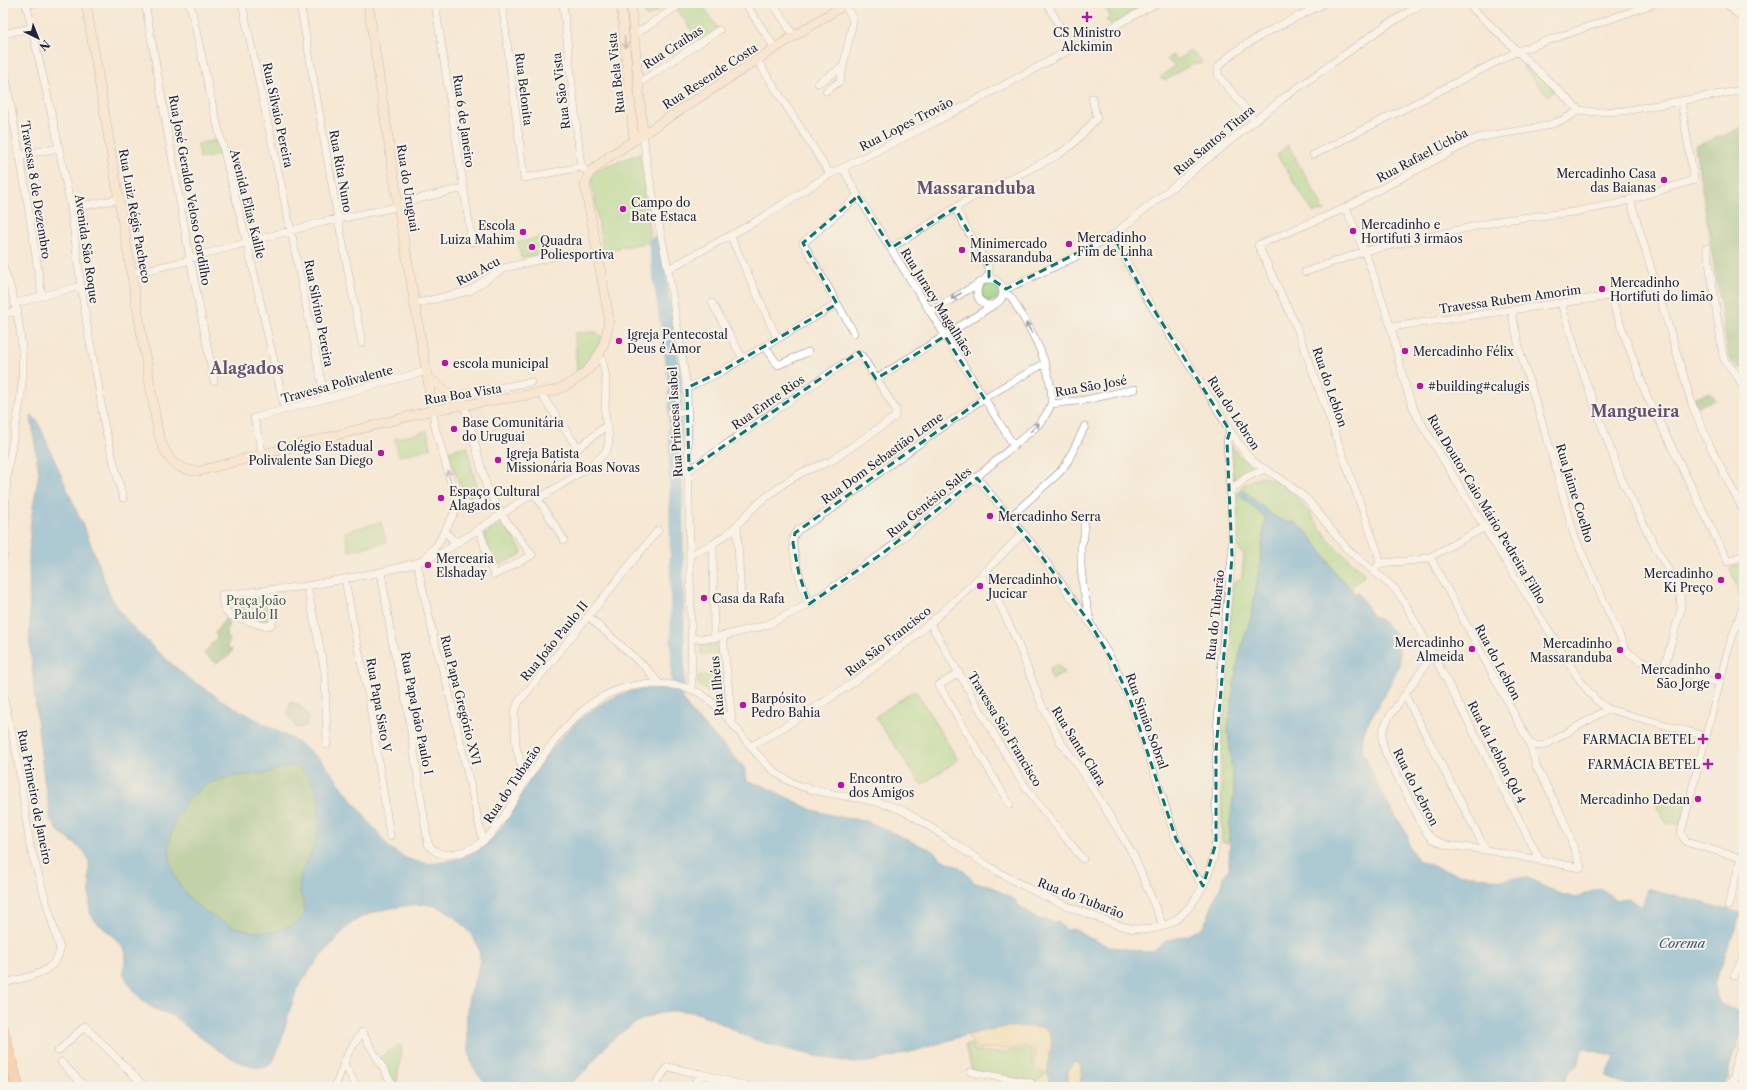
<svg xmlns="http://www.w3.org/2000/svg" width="1747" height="1090" viewBox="0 0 1747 1090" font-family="'Libre Caslon Text',serif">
	<rect width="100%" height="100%" fill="#f7f3e8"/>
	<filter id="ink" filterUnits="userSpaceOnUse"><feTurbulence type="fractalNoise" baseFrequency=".025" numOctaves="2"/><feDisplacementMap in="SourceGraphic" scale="8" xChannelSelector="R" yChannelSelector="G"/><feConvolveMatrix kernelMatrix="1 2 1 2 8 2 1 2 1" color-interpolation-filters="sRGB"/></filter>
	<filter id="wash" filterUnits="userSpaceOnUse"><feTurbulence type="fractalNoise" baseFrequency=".012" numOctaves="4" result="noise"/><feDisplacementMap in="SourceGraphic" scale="16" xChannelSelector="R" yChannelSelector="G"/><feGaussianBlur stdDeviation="0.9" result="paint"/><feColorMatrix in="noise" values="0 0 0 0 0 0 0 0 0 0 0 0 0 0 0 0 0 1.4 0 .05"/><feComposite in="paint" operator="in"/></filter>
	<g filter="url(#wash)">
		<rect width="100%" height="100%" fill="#f5e8d4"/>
		<path fill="#a3d787" stroke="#627c61" d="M639 3H672L647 17Z
			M682 3H701L719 30 700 43 676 7Z
			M1107 3H1139L1140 6 1112 25 1106 20 1111 17 1104 5Z
			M1191 50 1202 62 1199 64 1193 63 1166 80 1160 78 1175 66 1167 59 1172 55 1178 60Z
			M1529 64 1558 87 1548 96 1523 68Z
			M216 140 219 155 200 159 198 144Z
			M1288 145 1325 211 1313 212 1277 155Z
			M640 153 650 240H649V242L603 251 591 177 593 176 596 171Z
			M543 237 546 253 521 258 518 242Z
			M981 292a9 9 0 1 1 18 0a9 9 0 1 1-18 0Z
			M596 332 602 337 593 360 577 375 575 333Z
			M427 431 431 448 399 456 395 439Z
			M1231 445 1240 457 1253 467 1242 472 1233 481Z
			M467 446 477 488V492L471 496 463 495 462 492 448 451Z
			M1260 476C1293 483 1312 518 1331 542 1341 553 1351 562 1363 571L1364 575 1354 585 1351 591 1349 586 1337 575 1320 549 1306 531 1291 522H1285L1273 516 1243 490 1239 494 1265 518 1261 555 1251 617 1240 652 1235 678 1228 730 1234 792 1228 843 1222 842 1221 728 1233 583 1242 577 1244 555 1235 544 1236 494 1241 487Z
			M381 522 386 542 349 551 345 532Z
			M504 523 522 551 520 555 499 565 494 561 484 535Z
			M1744 563V579L1740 596 1730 568Z
			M266 593 270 615 269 621 262 623 232 610 228 603 231 597Z
			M721 643 722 654H701V644Z
			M1058 664 1064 673 1052 680 1049 669Z
			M699 675 723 677 725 704 698 684Z
			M915 690 958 760 922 785 875 717Z
			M1669 799 1686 803 1680 825 1665 821 1655 803Z
			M971 1044 975 1051 1004 1053 1026 1048 1032 1051V1060L1035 1070 1044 1074 1034 1083 972 1070 965 1045Z
			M399 1045 402 1046 396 1087 379 1058Z"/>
		<path fill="#82b874" stroke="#526d58" d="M1741 128H1744V368H1737L1729 359 1695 146Z
			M1710 392 1716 400 1695 407 1693 398Z
			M225 619 229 621 226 637 230 639 227 647 232 650 230 655 216 663 204 654 217 637 215 633Z
			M291 702 300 705 309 717 306 726 297 728 287 714Z
			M265 727 358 815 301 951 175 914 145 816Z"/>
		<path fill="#eeda9e" stroke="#887e6c" d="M1006 1026 1043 1027 1049 1032C1054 1043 1049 1052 1048 1064 1047 1072 1049 1079 1051 1087H1036V1082L1047 1073 1042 1072 1035 1064V1051L1032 1048 1025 1046 1009 1049 976 1048 967 1035Z
			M1073 1062 1079 1064 1082 1069 1080 1087H1068C1069 1077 1065 1069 1073 1062Z"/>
		<path fill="#57a4d0" stroke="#3c6386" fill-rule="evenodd" d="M32 415 37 420 88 537 112 600 128 622 158 652 188 678 228 704 292 739 311 752 323 762 386 844C400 858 418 865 438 863 456 860 474 854 488 842 507 825 517 801 530 779 562 729 613 674 678 692L691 712 744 767 747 781 766 787 812 810 844 818 865 820 921 846 930 849 943 860 961 868 975 883 989 885 1016 901 1021 908 1038 919 1058 922 1066 930 1075 929 1085 936 1111 947 1149 952 1155 950 1166 941 1191 934 1204 926 1220 887 1223 877 1229 869 1230 822 1234 792 1228 730 1235 678 1240 652 1251 617 1261 555 1265 518 1239 494 1243 490 1273 516 1285 522H1294L1306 531 1320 549 1337 575 1349 586 1351 591 1359 594 1372 616 1382 621 1396 634 1400 659 1399 666 1385 694 1367 724 1363 735 1362 751 1386 801 1407 834 1409 847 1418 860 1443 870 1458 874 1503 880 1514 877 1528 878 1557 893 1576 898 1595 890 1602 889 1605 891 1616 900 1629 899 1643 907 1647 888 1741 913 1714 984 1720 1004 1741 1013 1744 1016C1744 1037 1727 1057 1729 1078L1721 1087H1634L1606 1077 1615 1056 1585 1049 1582 1051 1578 1063 1569 1071 1561 1087H1080L1082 1069 1079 1064 1074 1062C1065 1069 1069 1077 1068 1087H1051C1049 1080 1047 1073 1048 1066 1048 1055 1056 1044 1050 1033 1046 1026 1038 1027 1031 1027 988 1024 951 1041 910 1052 892 1057 872 1063 853 1063 822 1057 789 1051 759 1041 727 1031 707 1008 672 1011 648 1013 625 1027 608 1044 595 1057 583 1078 565 1086 558 1090 502 1087 490 1087 483 1081 477 1074 473 1066 466 1050 465 1014 469 997 473 983 480 971 480 956 479 945 473 936 465 927 443 904 430 901 398 907 385 909 372 912 360 918 346 924 304 975 297 990 287 1013 284 1039 273 1062 252 1085 192 1029 174 1017 167 1012 158 1012 151 1007 140 1000 128 984 123 972L126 956 125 950 113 936 95 921 90 913 89 861 84 851 58 831 51 821 44 779 37 719 30 645 29 555 31 519 39 473 31 417ZM294 766C324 780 323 817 315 844 311 856 303 866 300 878 297 891 305 902 305 914 300 924 291 926 280 930 263 935 244 931 227 924 208 915 189 902 179 884 155 842 178 790 225 778 237 775 249 775 261 774 273 772 282 767 294 766Z"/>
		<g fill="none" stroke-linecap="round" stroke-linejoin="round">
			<path stroke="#57a4d0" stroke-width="14" d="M655 243 675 381 678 692"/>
		</g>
	</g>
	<g filter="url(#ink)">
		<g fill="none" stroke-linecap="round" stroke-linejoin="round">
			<g stroke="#8c8588" stroke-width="8">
				<path id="street" d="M26 3 56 133 71 208 81 286 89 338 98 382 104 424 123 498
					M145 3 190 259 214 381
					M190 3 212 103 247 243 285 410
					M242 3 291 231 325 399
					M300 3 338 219 362 343
					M435 3 472 242
					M502 3 524 178 581 167
					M563 3 581 167 584 169
					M745 3 775 48
					M773 3 794 36
					M1047 3 1072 49
					M1467 3 1579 110
					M1726 3 1744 20
					M26 5 35 3
					M3 34 31 28
					M634 35 682 3
					M757 60 830 174
					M3 62 24 180 42 296 16 303
					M639 83 719 30
					M818 83 843 67 853 21 851 15 844 4
					M826 91 840 81 843 67
					M1255 121 1218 75V67C1241 41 1293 20 1325 3
					M643 134 647 166 668 269 687 388 692 688
					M20 155 59 148
					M1313 155 1518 51 1656 3
					M843 168 858 196 1014 446
					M1630 199 1693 407 1710 446 1744 512
					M71 208 120 199
					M955 208 989 268V274L985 279
					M1346 208C1363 247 1379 286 1391 328 1399 358 1404 390 1418 418 1463 492 1508 567 1555 640 1570 663 1584 694 1608 709L1705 736
					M730 235 777 338
					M1113 235 1144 294 1162 323 1212 400 1230 431 1246 454 1255 463 1281 479 1307 499 1346 548 1395 589 1403 600 1433 654 1540 860
					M891 248 971 198 1058 155 1073 144 1097 118 1092 98
					M1707 248 1723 356 1725 361 1736 374 1744 390
					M3 267C19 306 26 352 21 395 18 420 11 444 8 469 4 499 7 530 3 560
					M668 269 755 222 830 174 935 122 1157 3
					M1305 272 1365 251 1503 220 1573 212 1616 204 1694 180 1681 101
					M133 273 183 262 197 256 323 222 392 208 405 202 463 188
					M977 292a13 13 0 1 1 26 0a13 13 0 1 1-26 0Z
					M1004 290 1075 257 1113 235 1282 99 1379 30 1423 3
					M42 296 81 286
					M1610 296 1646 394 1728 562 1744 555
					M712 303 743 359
					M1561 303 1584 376 1621 478 1645 527 1680 592 1681 609 1664 668
					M414 304 469 291 504 268 552 257
					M1511 310 1521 355 1548 441 1575 538 1626 650 1630 654 1641 661 1719 683
					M930 312 981 282
					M3 314 18 311
					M1391 327 1610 296 1655 284
					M854 333 803 243 858 196
					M765 346 778 365 808 352
					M876 379 995 304
					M687 388 722 371 837 304
					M541 394 578 448 606 426
					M453 396 531 382
					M464 404 487 488 502 515 532 555 494 575 479 529
					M1051 404 1085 400 1135 389
					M433 410 435 427 456 500 460 503 472 506 482 500 487 488
					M670 413 687 412
					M263 455 254 418 426 371
					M689 470 856 355 862 356 896 410 895 417 831 461 803 472 786 482 756 505 730 532 713 544 690 555
					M977 478 1037 550 1090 623 1114 664 1131 702 1176 839 1192 870 1203 886
					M1230 491 1247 477 1265 469
					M538 499 564 540
					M1086 517 1084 521V537L1081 545V566L1083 587 1090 619
					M1009 518 1059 473 1068 461 1085 426
					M737 525 741 600
					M445 531 452 539 458 542
					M713 544 714 638
					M1430 557 1530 744 1540 746 1547 744 1608 709
					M423 560 437 545 460 503
					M417 563 436 647 448 688 483 841
					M1380 563 1418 560 1430 557 1485 527
					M1374 570 1380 563 1378 553 1297 328 1258 245 1341 210 1475 139C1509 129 1550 133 1579 110L1595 112 1623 111 1744 90
					M381 572 392 641 407 705 428 844C435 853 442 856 454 854 495 847 506 809 527 779 543 756 559 732 580 713 599 695 625 684 652 684 671 684 688 685 704 696 734 718 750 753 779 775 814 800 868 792 907 813 938 830 965 852 995 870 1027 889 1059 904 1094 916 1112 923 1132 932 1152 929 1191 923 1211 878 1216 843V751L1222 654 1232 556V520L1227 441 1230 431
					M981 576 998 601 1017 641 1042 706 1051 723 1061 743 1081 769 1134 856 1163 926
					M345 579 357 644 368 693 390 836
					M307 586 325 672 327 745
					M270 589 274 619 271 625 264 626 232 616C223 612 223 604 222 595L307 586 381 572 417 563 445 551 534 493 538 499C553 489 601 463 607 449 612 438 605 423 605 412 605 388 609 378 600 355
					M1744 603 1728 650 1681 833 1686 842 1744 859
					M809 604C803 590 791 552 793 538 794 535 796 532 798 530L833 508 892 463 984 398 1045 363
					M588 616 648 670 659 684
					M930 623 1017 774 1035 800 1083 859
					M723 635 732 722
					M691 639 714 638 767 625 809 604 883 553 925 521 1038 425C1043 419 1049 412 1051 404 1053 398 1051 390 1050 383 1044 350 1028 325 1011 297L1004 292
					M1433 654 1389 717 1383 730 1382 740 1385 752 1426 832 1432 839 1446 845 1486 850 1581 868
					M959 673 939 685 1010 805
					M3 695 17 755 30 846 60 949C56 975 23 978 3 983
					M1405 695 1486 850
					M1530 744 1536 766 1563 818 1581 868
					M751 746C815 710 876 670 931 622 964 594 993 564 1023 533
					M525 781 516 746 514 714 518 703 658 530
					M1728 906 1741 858
					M1734 976 1744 957
					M58 1051 85 1026 145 1087
					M61 1062 85 1087
					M344 1064 357 1087
					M971 1072 1031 1083V1087
					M335 1087 348 1053 362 1032 394 1087
					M653 1087 668 1067 701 1074 750 1087
					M692 1087 701 1074
					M1726 1087 1734 1078
					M1735 1087 1734 1069 1744 1037"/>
			</g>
			<g stroke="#8c8588" stroke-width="10">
				<path id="secondary" d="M86 3 158 432C164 455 173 471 199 471L433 410 553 391C589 378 606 355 609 318L585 185 589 173 610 156 775 48 847 3
					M368 3 398 205 433 410
					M621 3 634 140
					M631 3 643 134
					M427 377 464 404"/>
			</g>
			<g stroke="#8c8588" stroke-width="12">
				<path id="primary" d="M3 1031 18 1087
					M3 1077 6 1087"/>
			</g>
			<use href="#street" stroke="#fff" stroke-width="7"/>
			<use href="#secondary" stroke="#fce5cf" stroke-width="9"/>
			<use href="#primary" stroke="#f8bd88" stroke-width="11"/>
		</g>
		<defs><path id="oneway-shaft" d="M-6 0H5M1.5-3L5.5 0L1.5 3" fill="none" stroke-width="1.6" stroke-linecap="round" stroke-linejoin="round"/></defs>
		<use stroke="#9a8d8c" href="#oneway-shaft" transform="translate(625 42) rotate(84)"/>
		<g stroke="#9c9ca7">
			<use href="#oneway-shaft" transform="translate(956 296) rotate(150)"/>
			<use href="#oneway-shaft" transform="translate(1029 328) rotate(-121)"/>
			<use href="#oneway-shaft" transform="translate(1035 427) rotate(-46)"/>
			<use href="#oneway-shaft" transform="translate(449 476) rotate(-106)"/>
		</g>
	</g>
	<path d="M0 0H1747V1090H0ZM858 196 891 248 955 208 989 268V277L1006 289 1113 235 1144 294 1230 431 1227 441 1232 556 1216 751V843L1203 886 1176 839 1131 702 1114 664 1090 623 1037 550 977 478 883 553 809 604 799 574 793 543 795 533 984 398 945 336 876 379 859 352 689 470 687 388 722 371 837 304 803 243Z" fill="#f5e8d4" fill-opacity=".55" fill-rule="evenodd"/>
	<path fill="none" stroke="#0f766e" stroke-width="3" stroke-dasharray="8 5" stroke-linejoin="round" d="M858 196 891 248 955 208 989 268V277L1006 289 1113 235 1144 294 1230 431 1227 441 1232 556 1216 751V843L1203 886 1176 839 1131 702 1114 664 1090 623 1037 550 977 478 883 553 809 604 799 574 793 543 795 533 984 398 945 336 876 379 859 352 689 470 687 388 722 371 837 304 803 243Z"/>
	<g fill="#b5179e" stroke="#f7f3e8" stroke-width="1.5">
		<path d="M1085 11h4v4h4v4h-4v4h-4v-4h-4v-4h4z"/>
		<circle cx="1664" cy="180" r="4"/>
		<circle cx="623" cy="209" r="4"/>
		<circle cx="1353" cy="231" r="4"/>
		<circle cx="523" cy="232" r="4"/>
		<circle cx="1069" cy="244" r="4"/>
		<circle cx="532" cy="247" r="4"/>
		<circle cx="962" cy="250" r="4"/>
		<circle cx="1602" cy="289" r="4"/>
		<circle cx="619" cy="341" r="4"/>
		<circle cx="1405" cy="351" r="4"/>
		<circle cx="445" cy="363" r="4"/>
		<circle cx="1420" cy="386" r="4"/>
		<circle cx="454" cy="429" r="4"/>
		<circle cx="381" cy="453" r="4"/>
		<circle cx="498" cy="460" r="4"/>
		<circle cx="441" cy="498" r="4"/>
		<circle cx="990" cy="516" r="4"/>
		<circle cx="428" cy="565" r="4"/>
		<circle cx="1721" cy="580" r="4"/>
		<circle cx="980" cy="586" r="4"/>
		<circle cx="704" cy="598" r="4"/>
		<circle cx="1472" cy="649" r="4"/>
		<circle cx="1620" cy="650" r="4"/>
		<circle cx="1718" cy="676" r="4"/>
		<circle cx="743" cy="705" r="4"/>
		<path d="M1701 733h4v4h4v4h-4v4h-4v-4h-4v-4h4z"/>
		<path d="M1706 758h4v4h4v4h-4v4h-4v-4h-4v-4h4z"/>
		<circle cx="841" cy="785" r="4"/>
		<circle cx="1698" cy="799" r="4"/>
	</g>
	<g text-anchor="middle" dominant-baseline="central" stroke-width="4" stroke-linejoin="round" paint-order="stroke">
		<g font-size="12" fill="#22223b" stroke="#f7f3e8" text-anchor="start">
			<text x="1087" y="32" text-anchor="middle">CS Ministro<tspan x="1087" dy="14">Alckimin</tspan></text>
			<text x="1656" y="173" text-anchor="end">Mercadinho Casa<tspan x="1656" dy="14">das Baianas</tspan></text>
			<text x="631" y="202">Campo do<tspan x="631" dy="14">Bate Estaca</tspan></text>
			<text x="1361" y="224">Mercadinho e<tspan x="1361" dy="14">Hortifuti 3 irmãos</tspan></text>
			<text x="515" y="225" text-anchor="end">Escola<tspan x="515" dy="14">Luiza Mahim</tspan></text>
			<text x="1077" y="237">Mercadinho<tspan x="1077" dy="14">Fim de Linha</tspan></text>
			<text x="540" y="240">Quadra<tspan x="540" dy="14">Poliesportiva</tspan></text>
			<text x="970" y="243">Minimercado<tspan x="970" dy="14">Massaranduba</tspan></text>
			<text x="1610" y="282">Mercadinho<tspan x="1610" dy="14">Hortifuti do limão</tspan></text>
			<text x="627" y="334">Igreja Pentecostal<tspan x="627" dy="14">Deus é Amor</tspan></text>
			<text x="1413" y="351">Mercadinho Félix</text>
			<text x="453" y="363">escola municipal</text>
			<text x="1428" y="386">#building#calugis</text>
			<text x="462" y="422">Base Comunitária<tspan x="462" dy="14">do Uruguai</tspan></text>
			<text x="373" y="446" text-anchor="end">Colégio Estadual<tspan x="373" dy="14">Polivalente San Diego</tspan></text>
			<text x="506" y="453">Igreja Batista<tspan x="506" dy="14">Missionária Boas Novas</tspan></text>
			<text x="449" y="491">Espaço Cultural<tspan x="449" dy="14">Alagados</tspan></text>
			<text x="998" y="516">Mercadinho Serra</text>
			<text x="436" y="558">Mercearia<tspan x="436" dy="14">Elshaday</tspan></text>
			<text x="1713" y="573" text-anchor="end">Mercadinho<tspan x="1713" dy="14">Ki Preço</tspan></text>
			<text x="988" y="579">Mercadinho<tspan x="988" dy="14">Jucicar</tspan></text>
			<text x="712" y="598">Casa da Rafa</text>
			<text x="1464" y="642" text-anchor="end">Mercadinho<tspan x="1464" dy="14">Almeida</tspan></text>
			<text x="1612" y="643" text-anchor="end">Mercadinho<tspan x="1612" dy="14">Massaranduba</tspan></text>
			<text x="1710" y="669" text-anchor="end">Mercadinho<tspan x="1710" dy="14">São Jorge</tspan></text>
			<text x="751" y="698">Barpósito<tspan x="751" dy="14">Pedro Bahia</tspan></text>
			<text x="1695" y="739" text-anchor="end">FARMACIA BETEL</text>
			<text x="1700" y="764" text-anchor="end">FARMÁCIA BETEL</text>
			<text x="849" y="778">Encontro<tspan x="849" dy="14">dos Amigos</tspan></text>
			<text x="1690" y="799" text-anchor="end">Mercadinho Dedan</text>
		</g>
		<g font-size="12" fill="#22223b" stroke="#f7f3e8">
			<text transform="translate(673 47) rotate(-33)">Rua Craibas</text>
			<text transform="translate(616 73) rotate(-96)">Rua Bela Vista</text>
			<text transform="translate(710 76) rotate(-33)">Rua Resende Costa</text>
			<text transform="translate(524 89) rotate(83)">Rua Belonita</text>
			<text transform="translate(561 91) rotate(-97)">Rua São Vista</text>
			<text transform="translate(278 115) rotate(78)">Rua Silvaio Pereira</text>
			<text transform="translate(464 121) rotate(82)">Rua 6 de Janeiro</text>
			<text transform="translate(906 124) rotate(-27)">Rua Lopes Trovão</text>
			<text transform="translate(1214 140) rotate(-40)">Rua Santos Titara</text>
			<text transform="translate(1422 155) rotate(-28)">Rua Rafael Uchôa</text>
			<text transform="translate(341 171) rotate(80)">Rua Rita Nuno</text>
			<text transform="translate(408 188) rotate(81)">Rua do Uruguai</text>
			<text transform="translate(36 190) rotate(81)">Travessa 8 de Dezembro</text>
			<text transform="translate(190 190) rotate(80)">Rua José Geraldo Veloso Gordilho</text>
			<text transform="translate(248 204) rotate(76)">Avenida Elias Kalile</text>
			<text transform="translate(135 216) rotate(80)">Rua Luiz Régis Pacheco</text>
			<text transform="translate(87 249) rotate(82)">Avenida São Roque</text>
			<text transform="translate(478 271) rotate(-28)">Rua Acu</text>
			<text transform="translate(1510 299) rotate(-8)">Travessa Rubem Amorim</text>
			<text transform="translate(937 302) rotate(58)">Rua Juracy Magalhães</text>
			<text transform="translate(319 313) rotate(79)">Rua Silvino Pereira</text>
			<text transform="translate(337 384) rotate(-15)">Travessa Polivalente</text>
			<text transform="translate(1091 386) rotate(-10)">Rua São José</text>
			<text transform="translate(1330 387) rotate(71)">Rua do Leblon</text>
			<text transform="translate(463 394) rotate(-9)">Rua Boa Vista</text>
			<text transform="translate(768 402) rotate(-35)">Rua Entre Rios</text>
			<text transform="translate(1234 413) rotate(57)">Rua do Lebron</text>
			<text transform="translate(675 422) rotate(-93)">Rua Princesa Isabel</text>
			<text transform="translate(882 458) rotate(-36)">Rua Dom Sebastião Leme</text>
			<text transform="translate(1575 493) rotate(73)">Rua Jaime Coelho</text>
			<text transform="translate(929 502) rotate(-39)">Rua Genésio Sales</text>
			<text transform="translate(1487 509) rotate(59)">Rua Doutor Caio Mário Pedreira Filho</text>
			<text transform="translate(1215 615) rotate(-84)">Rua do Tubarão</text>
			<text transform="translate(554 641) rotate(-51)">Rua João Paulo II</text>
			<text transform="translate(888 641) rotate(-38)">Rua São Francisco</text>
			<text transform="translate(1498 662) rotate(62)">Rua do Leblon</text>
			<text transform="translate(717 686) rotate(-95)">Rua Ilhéus</text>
			<text transform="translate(461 700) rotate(76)">Rua Papa Gregório XVI</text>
			<text transform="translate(379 705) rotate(80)">Rua Papa Sisto V</text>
			<text transform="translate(417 713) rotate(79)">Rua Papa João Paulo I</text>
			<text transform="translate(1147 721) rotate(70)">Rua Simão Sobral</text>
			<text transform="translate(1005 729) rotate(59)">Travessa Sāo Francisco</text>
			<text transform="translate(1079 746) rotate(58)">Rua Santa Clara</text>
			<text transform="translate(1497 752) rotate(63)">Rua da Leblon Qd 4</text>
			<text transform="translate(512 784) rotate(-56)">Rua do Tubarão</text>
			<text transform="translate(1416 787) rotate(63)">Rua do Lebron</text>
			<text transform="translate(35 797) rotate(79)">Rua Primeiro de Janeiro</text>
			<text transform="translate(1081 898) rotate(21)">Rua do Tubarão</text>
		</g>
		<g font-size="12" fill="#495852" stroke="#f7f3e8">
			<text x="256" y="600">Praça João<tspan x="256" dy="14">Paulo II</tspan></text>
		</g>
		<g font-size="13" font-style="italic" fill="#375677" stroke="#f7f3e8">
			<text x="1682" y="943">Corema</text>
		</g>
		<g font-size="16" font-weight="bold" fill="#665270" stroke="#f7f3e8">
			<text x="976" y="188">Massaranduba</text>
			<text x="247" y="368">Alagados</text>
			<text x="1635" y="411">Mangueira</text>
		</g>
	</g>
	<rect width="1747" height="1090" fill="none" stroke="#f7f3e8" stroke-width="16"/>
	<g transform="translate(38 38) rotate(137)" stroke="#f7f3e8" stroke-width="3" paint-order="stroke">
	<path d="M0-3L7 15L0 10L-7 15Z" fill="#22223b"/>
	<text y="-6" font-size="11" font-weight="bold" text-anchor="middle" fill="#22223b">N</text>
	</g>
</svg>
